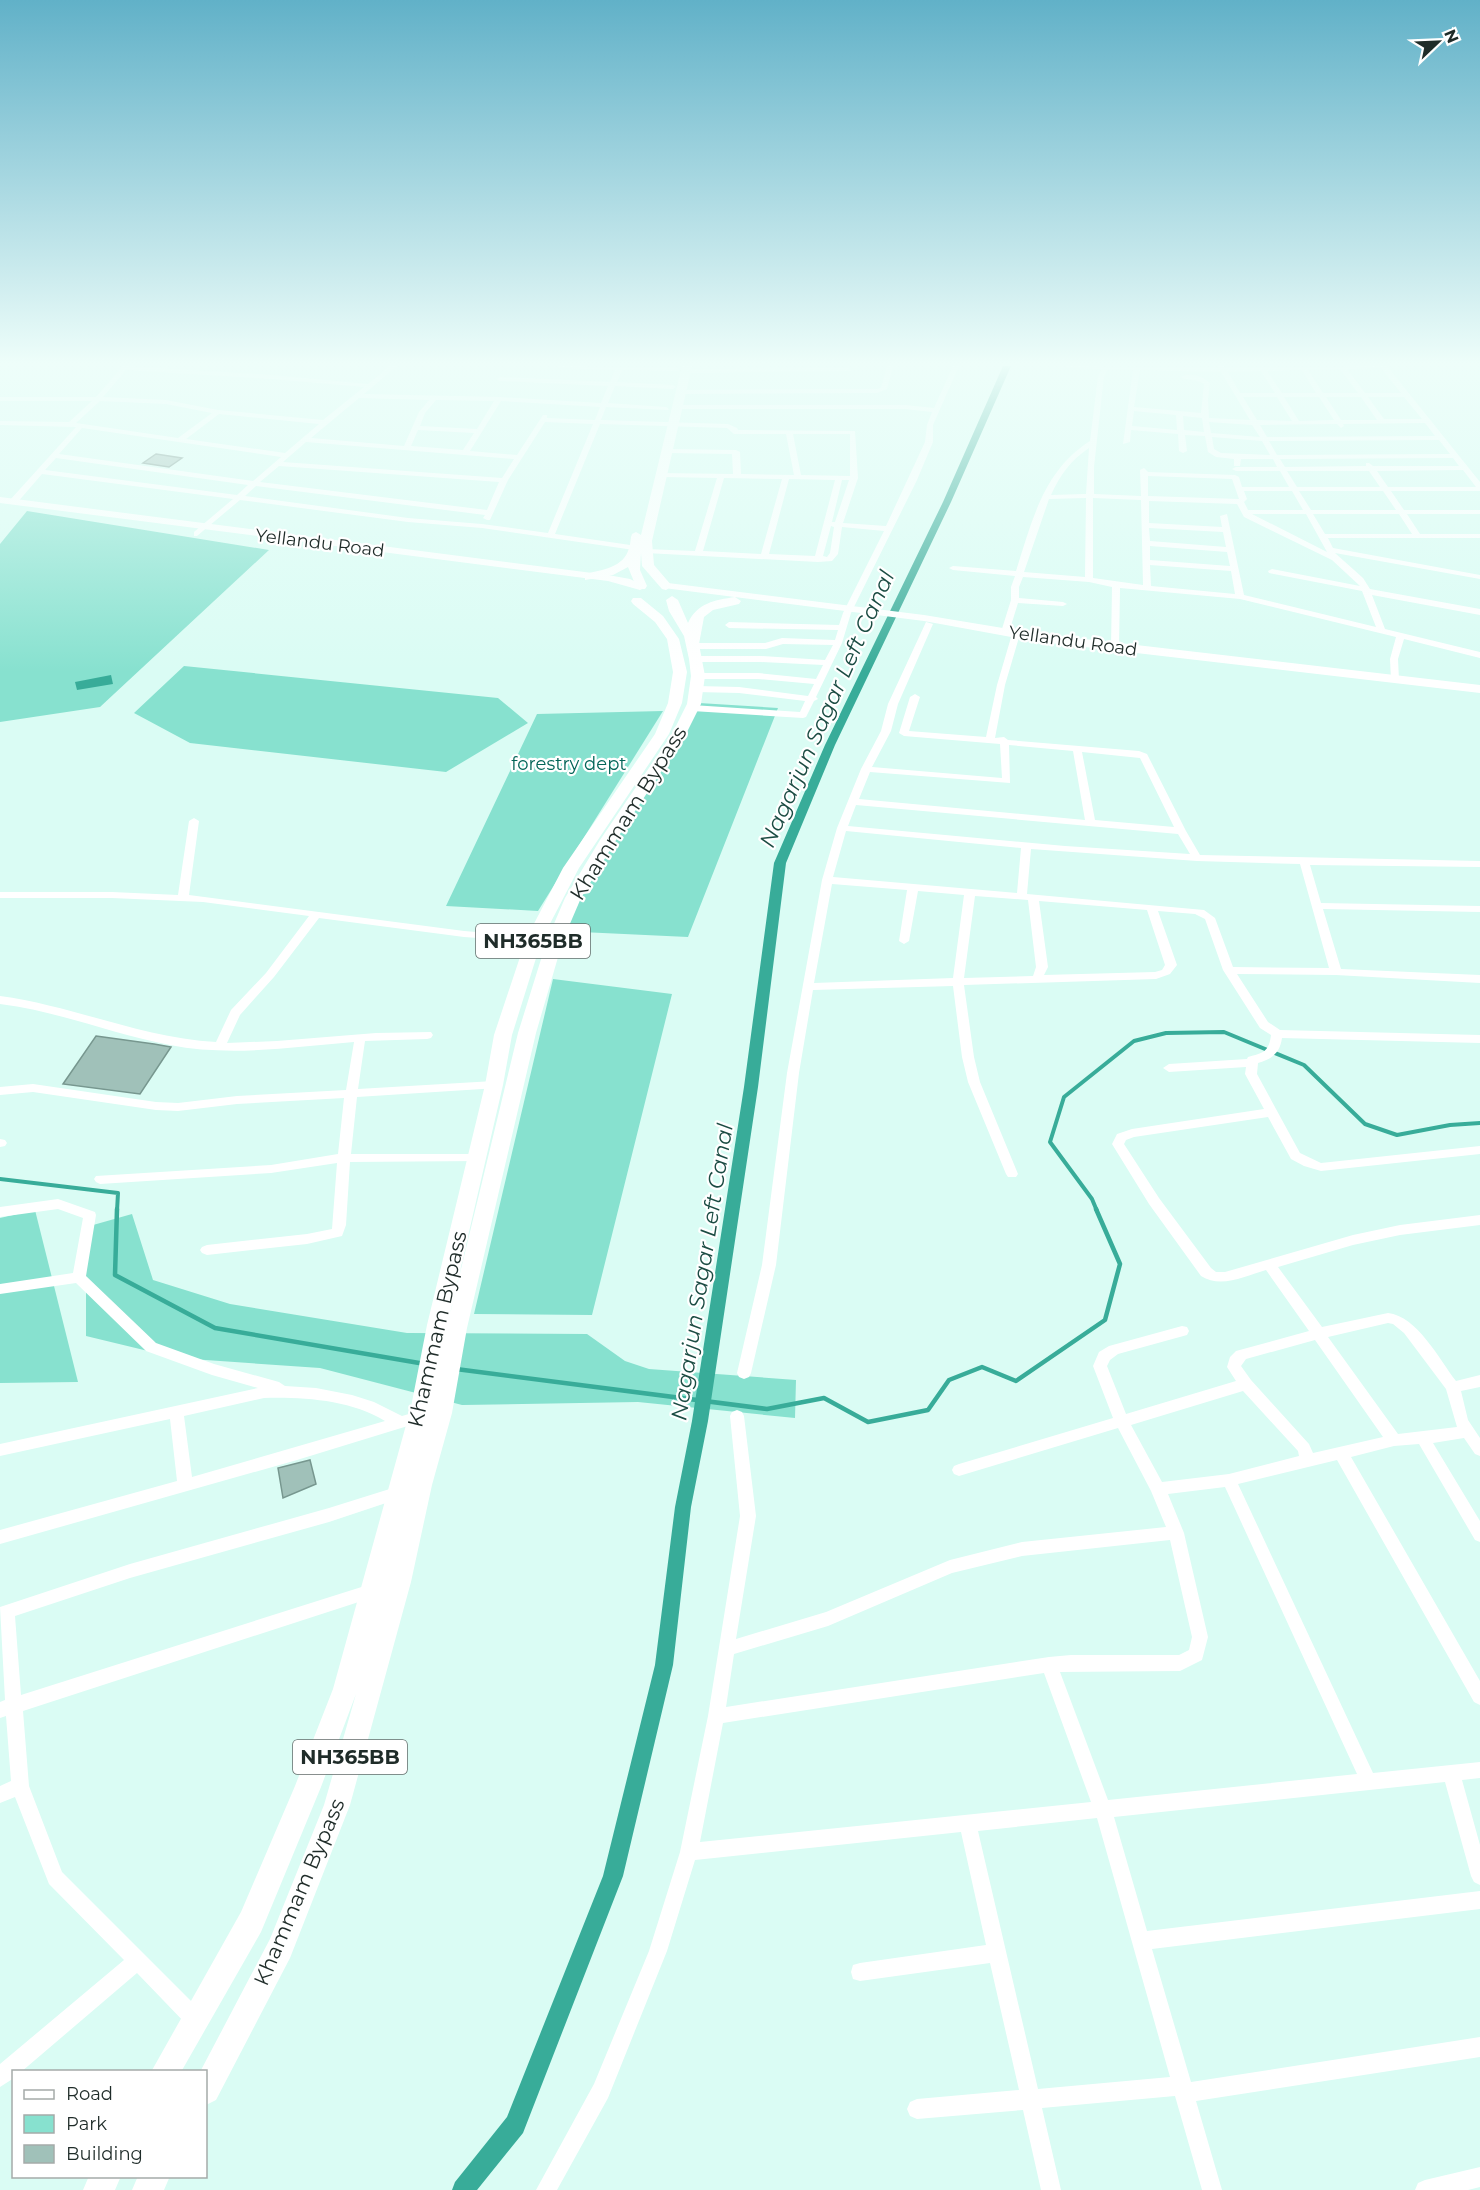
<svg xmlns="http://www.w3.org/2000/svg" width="1480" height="2190" viewBox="0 0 1480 2190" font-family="Montserrat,sans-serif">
	<rect width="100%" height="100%" fill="#dafcf4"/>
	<path fill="#87e1cf" d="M27 511 269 550 100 707 0 722V544Z
		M184 666 498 698 528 723 446 772 190 743 134 713Z
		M699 703 778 708 688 937 560 931Z
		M663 711 538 911 446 906 537 714Z
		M553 979 672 994 592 1315 474 1314Z
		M35 1210 78 1382 0 1383V1218Z
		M132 1214 153 1280 230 1304 407 1333 587 1334 625 1361 649 1369 796 1380 795 1418 638 1402 462 1405 320 1368 177 1358 86 1336V1227Z"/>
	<path fill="#38ac99" d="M111 675 113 684 77 690 75 682Z"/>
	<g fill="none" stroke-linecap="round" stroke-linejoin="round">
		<path stroke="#38ac99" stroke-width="4" d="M0 1179 118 1193 117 1211
			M1097 1211 1092 1199 1050 1142 1064 1097 1134 1041 1166 1033 1224 1032 1304 1065 1365 1124 1397 1135 1450 1125 1480 1123"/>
		<path stroke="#38ac99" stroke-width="4.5" d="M117 1209 115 1275 215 1328 425 1364
			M456 1369 767 1409 824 1398 868 1422 928 1410 949 1380 982 1367 1016 1381 1105 1320 1120 1264 1096 1209"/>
		<path fill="#38ac99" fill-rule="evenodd" d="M1003 366H1011L951 502 835 745 786 863 758 1087 708 1421 691 1507 673 1665 623 1876 523 2133 477 2190H452L455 2182 507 2117 603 1876 655 1665 675 1507 692 1421 744 1087 774 863 825 745 943 502Z"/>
	</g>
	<path fill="#a0c1b9" stroke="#77978f" stroke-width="1.5" d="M156 454 182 458 169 467 143 463Z
		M96 1036 154 1044 171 1047 140 1094 63 1084Z
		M310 1460 316 1484 283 1498 278 1468Z"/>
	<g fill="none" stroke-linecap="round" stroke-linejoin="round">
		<path fill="#fff" fill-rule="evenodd" d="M123 366 272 375 368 384 390 366H397L364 394 499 397 601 403 608 386 500 381 497 379 500 377 610 382 615 370 561 368 558 366 677 368 679 369V371L622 370 617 382 673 385 676 387 673 389 615 386 608 403 666 407 669 409 668 410 606 407 601 420 728 424 737 428 738 430 855 431 858 478 843 523 886 526 925 442 927 425 932 412 905 409H677L674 407 677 405H905L934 408 953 366H959L933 425V442L917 480 851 613 842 643 816 697 818 699 814 701 806 717 803 718 692 711 687 708 692 705 800 712 805 701 739 693 696 692 692 689 696 686 739 687 808 696 814 684 758 679H698L694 676 698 673H758L816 679 823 665 761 662H696L692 659 696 656H761L825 660 833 645 783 644 766 649H693L689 646 693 643H765L782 638 835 640 838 630 729 628 725 625 729 622 839 625 843 613 884 531 842 527 838 554 832 561 818 562 646 553 642 551 646 549 695 551 717 478 662 477H659V473L733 474 732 454 668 453H665V449L736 450 740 452 741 474 794 475 786 434H734L727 428 600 424 555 534 637 546 638 548 634 550 482 528 408 522 240 500 197 536H194V532L233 499 42 474 16 504H10V500L76 427 0 425V421L69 422 92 401H0V397H96ZM126 370 272 379 364 387 323 420 218 410 166 400 103 397ZM359 398 429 400 419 412 404 446 311 438ZM436 400 494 401 477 429 420 426 425 413ZM100 401 166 404 212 413 178 438 76 423ZM501 401 600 407 595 420 547 418V415H543L517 455 470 451ZM219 414 319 424 285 453 186 439ZM545 422 593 424 548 533 482 524 408 518 245 496 256 486 485 515 483 518 487 520H490L508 480ZM82 428 281 457 253 481 59 454ZM418 430 474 433 463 450 411 446ZM793 434H850V476L801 475ZM306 442 514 459 502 478 283 462ZM56 458 248 485 237 495 45 470ZM279 466 499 482 487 510 260 482ZM724 478 782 479 761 554 703 551ZM789 479 835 480 815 556 769 554ZM842 480H849L835 522H832ZM831 526 834 527 830 553 827 557 823 556Z
			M887 366H893L887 389 877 393 682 394 679 392 682 390 877 389 881 388Z
			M1065 366 1219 368 1218 366H1224L1225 368 1387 366 1480 482V491H1391L1404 510H1480V514H1407L1420 534H1480V538H1328L1333 548 1480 575V579L1335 553 1363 578 1370 589 1480 609V615L1372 595 1385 629 1480 652V658L1404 639 1398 659 1399 680 1395 683 1391 680 1390 659 1396 637 1240 599 1120 588 1119 648 1115 651 1111 648 1112 587 1089 582 1023 577 1019 587V598L1063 602 1067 604 1063 606 1018 603 1009 632 1002 634 1001 632 1011 600V587L1015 576 953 570 949 568 953 566 1016 571C1032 521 1043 471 1090 441L1098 376 1102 369 1068 368ZM1381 368 1401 393H1365L1347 369ZM1108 369 1133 370 1123 444 1130 442 1131 430 1178 434 1179 451 1183 453 1187 451 1185 435 1205 436 1208 452 1216 457 1234 459V466H1240L1241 459H1273L1277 467H1236L1232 469 1236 471H1280L1289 487H1242L1239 477 1235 475 1148 472 1144 468 1140 470 1141 496 1094 494V467L1104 376ZM1340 369 1358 393H1323L1308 370ZM1140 370 1221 372 1250 420 1209 418 1208 399 1210 383C1202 376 1191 372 1181 377 1187 381 1195 378 1204 384L1201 413 1134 407ZM1302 370 1316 393H1282L1267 371ZM1261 371 1275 393H1240L1228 372ZM1243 397H1277L1292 421 1257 420ZM1284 397H1319L1334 420 1299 421ZM1326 397H1361L1377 420H1341ZM1368 397H1404L1422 419H1384ZM1134 411 1176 415 1177 430 1132 426ZM1183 416 1202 418 1204 432 1184 430ZM1209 422 1252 425 1260 437 1211 433ZM1425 423 1435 436 1267 437 1260 425 1337 424 1341 428 1344 426 1343 424ZM1212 437 1262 441 1270 455 1221 453 1214 449ZM1439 440 1450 454 1277 455 1269 441ZM1089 448 1086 494 1051 495C1060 475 1071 460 1089 448ZM1453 458 1459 466H1373L1369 463H1366V466L1285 467 1280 459ZM1463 470 1476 487H1388L1377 471ZM1287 471H1369L1380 487H1297ZM1148 476 1232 479 1239 499 1148 496ZM1244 491H1292L1303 510H1248L1244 502 1247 499ZM1299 491H1383L1396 510H1311ZM1086 498 1085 577 1024 572 1049 499ZM1093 498 1141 500 1143 585 1093 578ZM1149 501 1237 504 1244 517 1332 560 1360 586 1272 569 1268 571 1269 573 1362 591 1376 627 1244 595 1227 514 1220 516 1222 527 1149 523ZM1252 514H1306L1327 552ZM1313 514H1399L1412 534H1325ZM1149 528 1223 532 1226 547 1150 541ZM1150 546 1227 552 1230 566 1150 560ZM1150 565 1231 571 1235 594 1151 586Z
			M848 368 851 370 850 371 687 373 684 371 687 369Z
			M926 622 933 624 898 704 891 731 872 767 1002 778 1000 744 904 736 899 733 910 697 915 694 920 697 909 731 986 737 997 685 1012 634 1016 631 1020 634 1005 685 995 738 1004 737 1008 740 1139 751 1147 754 1186 831 1200 855 1480 861V867L1310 865 1321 903 1480 906V912L1323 909 1341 969 1480 975V983L1336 975 1237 974 1268 1022 1280 1030 1480 1035V1043L1282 1038C1280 1053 1272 1059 1258 1063L1257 1074 1300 1153 1321 1163 1480 1146V1154L1321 1171 1304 1166 1291 1159 1268 1117 1134 1137 1126 1140 1124 1144 1159 1198 1211 1268 1216 1272H1225L1353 1235 1400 1225 1480 1215V1225L1400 1235 1353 1245 1278 1267 1322 1327 1388 1313C1417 1316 1439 1359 1456 1381L1480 1375V1387L1461 1391 1468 1420 1480 1438V1456L1475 1454 1464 1438 1433 1443 1480 1521V1542L1475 1540 1419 1444 1394 1446 1351 1457 1480 1681V1705L1474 1702 1337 1460 1238 1484 1373 1773 1480 1762V1778L1462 1780 1480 1845V1885L1474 1882 1471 1876 1445 1782 1114 1817 1147 1931 1480 1891V1909L1152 1949 1191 2082 1480 2037V2057L1196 2101 1222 2190H1202L1175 2096 1042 2108 1061 2190H1041L1023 2110 917 2119 910 2116 907 2109 910 2102 917 2099 1019 2090 990 1963 860 1981 853 1979 851 1972 853 1965 860 1963 986 1945 961 1832 695 1860 667 1951 608 2098 557 2190H536L594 2084 649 1951 680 1852 708 1716 740 1516 730 1416 732 1412 737 1410 742 1412 744 1416 756 1516 736 1639 826 1612 950 1560 1022 1542 1166 1527 1151 1491 1118 1428 959 1476 954 1474 952 1470 954 1466 959 1464 1113 1418 1093 1366 1099 1352 1109 1346 1182 1326 1187 1327 1189 1331 1187 1335 1118 1354 1110 1360 1107 1366 1126 1414 1236 1381 1227 1367 1230 1357 1236 1351 1309 1331 1266 1270C1245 1276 1221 1289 1201 1276L1149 1204 1112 1144 1117 1134 1132 1129 1264 1109 1245 1074 1246 1067 1169 1072 1163 1068 1169 1064 1247 1059 1248 1057C1263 1053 1269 1052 1271 1035L1260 1028 1223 970 1205 919 1195 914 1158 911 1177 965 1170 974 1156 979 964 985 974 1057 980 1082 1018 1174 1016 1177H1008L1006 1174 968 1082 962 1057 953 986 813 990 799 1073 776 1265 751 1373 749 1377 744 1379 739 1377 737 1373 762 1265 787 1073 822 880 837 828 861 769 881 731 888 704ZM1009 745 1073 751 1085 820 859 799 870 772 1010 783ZM1082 752 1140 758 1174 827 1095 820ZM856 805 1178 834 1190 854 1065 846 848 826ZM846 831 1021 848 1017 893 833 877ZM1031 849 1197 861 1300 864 1329 968 1233 967 1215 918 1204 910 1027 894ZM832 884 907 890 899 941 904 944 909 941 918 891 964 895 953 978 814 983ZM975 896 1028 900 1036 967 1033 976 964 978ZM1039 901 1147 910 1165 965 1162 970 1155 972 1044 975 1048 967ZM1388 1323 1393 1324 1404 1333 1446 1389 1457 1427 1398 1434 1328 1337ZM1315 1340 1383 1437 1313 1453 1309 1444 1251 1380 1241 1366 1246 1359ZM1243 1391 1298 1451 1299 1456 1229 1474 1162 1482 1131 1425ZM1225 1487 1357 1774 1108 1800 1060 1672 1180 1671 1202 1660 1208 1637 1184 1533 1168 1494ZM1170 1540 1192 1637 1189 1650 1179 1655H1071L1049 1657 726 1707 734 1654 828 1626 952 1573 1022 1556ZM1044 1673 1091 1802 700 1842 723 1723ZM1097 1818 1170 2077 1038 2089 978 1831Z
			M194 818 199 821 189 895 464 931 538 937 539 939 534 942 464 937 319 918 274 977 240 1015 227 1043 277 1041 376 1033 431 1032 433 1035 431 1038 427 1039 365 1041 358 1089 494 1081 500 1085 498 1088 357 1097 351 1154H476L480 1155 482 1158 480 1161 350 1162 346 1225 342 1236 307 1244 207 1255 202 1253 200 1250 202 1247 207 1245 307 1234 332 1229 337 1163 271 1173 100 1184 96 1182 94 1179 96 1176 271 1165 338 1154 344 1098 237 1104 178 1111 156 1110 33 1092 0 1095V1087L33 1084 156 1102 178 1103 237 1096 346 1090 354 1042C293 1047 230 1057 170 1045 112 1034 58 1011 0 1004V996C74 1006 142 1038 216 1042L231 1010 266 973 309 916 203 902 112 898H0V892H112L178 895 189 821Z
			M0 1139 5 1140 7 1143 5 1146 0 1147Z
			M58 1199 95 1212 96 1215 86 1276 156 1343 214 1364 279 1382 285 1386 316 1388 352 1395 374 1402 402 1416 419 1411 424 1413 426 1417 424 1421 297 1460 0 1544V1530L177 1481 170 1419 0 1456V1444L258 1388 212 1375 146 1351 76 1283 0 1294V1284L73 1273 83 1218 58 1209 0 1217V1207ZM264 1398C305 1397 350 1400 385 1421L192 1477 184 1416Z
			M396 1487 401 1488 403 1493 401 1498 329 1522 130 1578 15 1616 21 1695 371 1584 377 1586 379 1591 377 1596 371 1598 23 1711 29 1786 62 1872 202 2012 204 2019 202 2026 195 2028 188 2026 137 1973 21 2072H14V2078L0 2087V2064L124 1960 49 1884 15 1797 0 1803V1786L11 1781 6 1716 0 1718V1702L5 1700 0 1607 130 1564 329 1508Z
			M1480 2167V2187L1468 2190H1415L1418 2183 1425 2180Z"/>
		<path fill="#fff" fill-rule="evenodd" d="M0 497 608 575 630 579 646 587 640 590 608 581 0 503Z
			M668 583 924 615 1033 633 1480 685V693L1033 641 924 621 664 588V584Z"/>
		<path fill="#fff" fill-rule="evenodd" d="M682 366H692L652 541 654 565 672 586 666 590 662 589 642 566 641 553 640 570 647 586 645 589H637L628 567 613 575 585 580V574C601 570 624 568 629 548 631 543 630 538 632 534L636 532 641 535Z
			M672 596 678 600 688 623C697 603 715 600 735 597L741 601 739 604 713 610 704 617 699 644 705 676 701 704 686 734 616 840 581 898 563 940 536 1033 467 1328 452 1413 432 1485 411 1582 350 1805 290 1958 216 2100 206 2105V2072H200L270 1939 324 1805 356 1694 321 1787 261 1932 181 2072H151L241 1912 295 1786 333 1689 411 1407 427 1325 485 1085 494 1035 526 939 563 868 655 734 668 703 673 672 667 639 655 622 633 604 631 601 633 598H641L663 616 679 639 687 672 682 703 669 734 579 868 542 939 512 1035 503 1085 447 1327 518 1033 547 940 565 898 600 840 672 734 687 704 691 676 689 659 684 636 669 611 666 600Z
			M89 2176H121L115 2190H83Z
			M138 2176H170L164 2190H132Z"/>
	</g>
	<linearGradient id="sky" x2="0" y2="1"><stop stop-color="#61b1c8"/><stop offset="0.54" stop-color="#eefefa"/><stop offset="1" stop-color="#eefefa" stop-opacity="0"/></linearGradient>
	<rect width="1480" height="672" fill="url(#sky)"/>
	<g text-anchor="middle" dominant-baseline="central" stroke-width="4.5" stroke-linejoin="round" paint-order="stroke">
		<g font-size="18" fill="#1f2c29" stroke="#fff">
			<text transform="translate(320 543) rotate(7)">Yellandu Road</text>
			<text transform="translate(1073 641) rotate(8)">Yellandu Road</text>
		</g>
		<g font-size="18" fill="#036558" stroke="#fff">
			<text x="569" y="764">forestry dept</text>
		</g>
		<g fill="#fff" stroke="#626b69" stroke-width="1.5">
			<rect x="476" y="924" width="114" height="34" rx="4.5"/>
			<rect x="293" y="1740" width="114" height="34" rx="4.5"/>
		</g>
		<g font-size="20" font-weight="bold" fill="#1f2c29">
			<text x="533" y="941">NH365BB</text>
			<text x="350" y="1757">NH365BB</text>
		</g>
		<g font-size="21" fill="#1f2c29" stroke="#fff">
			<text transform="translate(628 813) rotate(-58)">Khammam Bypass</text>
			<text transform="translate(437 1329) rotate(-77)">Khammam Bypass</text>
			<text transform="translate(299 1892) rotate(-67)">Khammam Bypass</text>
		</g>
		<g font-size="22" font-style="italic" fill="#1b4c43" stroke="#fff">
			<text transform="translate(827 709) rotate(-66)">Nagarjun Sagar Left Canal</text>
			<text transform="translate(702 1272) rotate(-81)">Nagarjun Sagar Left Canal</text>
		</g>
	</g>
	<rect x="12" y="2070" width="195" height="108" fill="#ffffff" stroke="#a5aba9" stroke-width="1.5"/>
	<rect x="24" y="2090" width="30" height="9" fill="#ffffff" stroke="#a5aba9" stroke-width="1.5"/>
	<text x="66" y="2100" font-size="18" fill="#1f2c29">Road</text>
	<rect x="24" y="2115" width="30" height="18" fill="#87e1cf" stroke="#a5aba9" stroke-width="1.5"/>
	<text x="66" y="2130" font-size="18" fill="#1f2c29">Park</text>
	<rect x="24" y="2145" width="30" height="18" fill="#a0c1b9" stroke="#a5aba9" stroke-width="1.5"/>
	<text x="66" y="2160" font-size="18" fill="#1f2c29">Building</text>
	<g transform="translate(1438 42) rotate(67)" stroke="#ffffff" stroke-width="4.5" paint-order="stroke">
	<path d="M0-4.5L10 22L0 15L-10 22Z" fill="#1f2c29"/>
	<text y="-9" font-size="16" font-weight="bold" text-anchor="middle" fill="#1f2c29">N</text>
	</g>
</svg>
